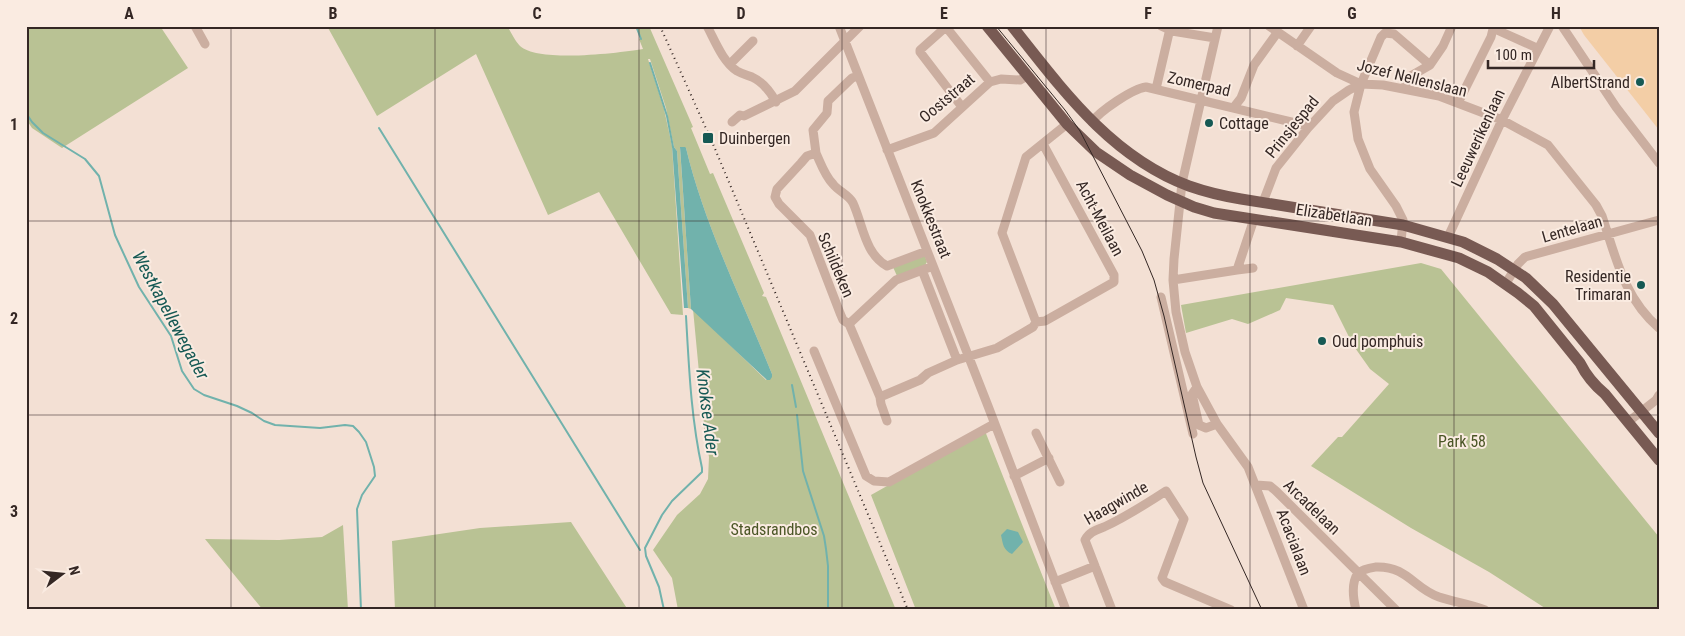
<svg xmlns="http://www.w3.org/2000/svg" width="1685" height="636" viewBox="0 0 1685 636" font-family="'Roboto Condensed',sans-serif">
	<rect width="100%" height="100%" fill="#f3e0d4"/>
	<path fill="#b9c294" d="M26 26H160L188 68 62 148 32 128 26 119Z
		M327 26H507C511 32 515 41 520 46 539 63 618 53 643 49L639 39 641 38 636 26H649L693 127 691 128 710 174 713 173 764 293 762 296 766 297 896 610H678L672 578 653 550 677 515 700 494 708 479 709 457 705 436 693 309 766 380 772 374C742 299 705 227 686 148H680L691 309 688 308 677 151 674 147 666 108 650 59H648L664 109 672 146 683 315 671 314 599 192 548 215 476 54 377 116Z
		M925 256 927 262 925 265 897 276 893 267Z
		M1421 263 1441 269 1659 537V610H1548L1489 572 1411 528 1311 466 1338 437H1342L1389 384 1370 369 1353 345 1333 305 1286 298 1280 310 1248 324 1232 319 1186 333 1181 305Z
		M985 431 1056 610H916L871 495Z
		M571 522 628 610H395L392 541 480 528Z
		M343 525 348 610H263L205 539 279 540 322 537Z"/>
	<path fill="#f3cea6" d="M1579 26H1659V130L1584 35Z"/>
	<path fill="#71b2ac" d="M672 146 674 147 677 151 688 308H684Z
		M680 147H685L686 148C705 227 742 299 772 374V377L770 380H767L691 309Z
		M1007 529 1018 532 1023 542 1012 554C1003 550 1003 544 1001 535Z"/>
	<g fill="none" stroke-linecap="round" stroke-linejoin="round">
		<path stroke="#71b2ac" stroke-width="2" d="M636 26 641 39
			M650 63 667 116 673 147
			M26 113 32 122 43 133 85 159 99 176 115 235 139 287 171 336 182 371 194 389 204 395 237 406 252 413 264 421 275 425 320 428 345 425 353 426 359 432 366 442 374 467 375 476 362 495 357 509 361 610
			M379 128 640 550
			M792 385 796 407
			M797 415 803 471 824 536 826 549 828 566V610
			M664 610 659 587 646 556 645 548 662 515 672 501 702 472V468C691 418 689 368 686 316"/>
		<path stroke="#cbaea0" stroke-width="9" d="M195 26 205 44
			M707 26C715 41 723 62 737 71 742 74 747 75 752 77 763 82 770 91 776 102
			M839 26 988 406 1066 610
			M947 26 920 50V52L962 107
			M1161 26 1172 31
			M1218 26 1182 183 1174 259 1173 280 1176 312 1185 352 1197 387 1217 424 1248 467 1304 610
			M1269 26 1337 73 1361 84 1383 85 1439 96 1502 120 1548 145 1596 205 1602 216C1616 258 1624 298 1659 328
			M1492 26 1493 29 1497 30 1537 48
			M1562 26 1616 107 1659 163
			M946 27 990 82
			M1297 46 1311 26
			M730 64 753 41
			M1156 89 1169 33 1172 31 1215 38
			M1404 89 1409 77 1430 65 1443 46 1452 26
			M1458 103 1491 37 1493 29
			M1234 107 1241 98 1254 65 1277 33
			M732 122 740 115 744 116 795 91 860 26
			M1092 122C1100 111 1132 89 1146 87L1304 125 1308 128
			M887 150 934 133 990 82 1001 79 1020 80 1027 76
			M816 153C821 164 825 176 833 184 838 191 849 195 853 203 863 225 865 254 887 266L927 251
			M1263 202 1276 168 1308 128 1333 101 1349 90 1361 84
			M1448 237 1502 120 1550 26
			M1401 242 1403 220 1396 206 1370 169 1358 139 1354 112 1361 84 1381 37 1385 33 1394 34 1430 65
			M922 270 957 360
			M1237 270 1253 268
			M1173 280 1237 270 1254 219
			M1506 283 1518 264 1525 257 1659 220
			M1161 297 1193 434
			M1036 322 1002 233 1026 157 1067 124
			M849 324 843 320 840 313 810 235 779 204 775 197 777 189 801 163 807 156 816 153 813 130 827 113 828 101 852 78 858 76
			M814 351 866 476 874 481 889 482 994 424
			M1197 387 1192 394 1199 425 1206 428 1217 424
			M880 397 920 380 928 373 957 360 997 348 1033 327 1036 322 1045 321 1114 282V275L1043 144
			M887 421 881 404 880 397 849 324 896 280 933 266
			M1628 422 1656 400 1659 395
			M1036 433 1060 482
			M1014 476 1049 458
			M1256 485 1270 486 1276 491 1396 610
			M1358 573C1363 569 1370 568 1376 567 1408 566 1413 588 1439 597 1454 602 1470 604 1485 610
			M1055 582 1095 566
			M1112 610 1085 540C1089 532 1096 530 1104 527 1126 517 1146 504 1166 491L1184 519 1162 578 1165 582 1231 610
			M1356 610C1353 598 1351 583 1358 573"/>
		<path stroke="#785a53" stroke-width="11" d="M987 26 1067 124 1096 152 1130 175 1167 195 1194 207 1214 213 1401 242 1459 258 1488 272 1518 293 1534 306 1580 363C1586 375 1594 385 1605 394L1659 460
			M1012 26C1062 89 1111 157 1189 186 1206 192 1223 196 1241 199L1403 225 1463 242 1497 259 1526 278 1553 304 1659 433"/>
		<path stroke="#342724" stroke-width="1" d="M996 26 1065 110 1080 131 1142 251 1154 280 1164 316 1196 457 1203 483 1262 610"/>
		<path stroke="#342724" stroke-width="2" stroke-dasharray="1 4" stroke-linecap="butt" d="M660 26 713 144 908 610"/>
	</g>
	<path fill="none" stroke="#342724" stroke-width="1" stroke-opacity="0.55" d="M231 26V610M435 26V610M639 26V610M842 26V610M1046 26V610M1250 26V610M1454 26V610M26 221H1659M26 415H1659"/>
	<g fill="#165954" stroke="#faebe1" stroke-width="2">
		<circle cx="1640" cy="82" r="5"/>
		<circle cx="1209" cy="123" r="5"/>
		<rect x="702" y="132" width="12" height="12" rx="2.5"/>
		<circle cx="1641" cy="285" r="5"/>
		<circle cx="1322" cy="341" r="5"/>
	</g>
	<g text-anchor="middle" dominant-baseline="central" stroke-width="4" stroke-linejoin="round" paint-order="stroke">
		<g font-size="16" fill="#342724" stroke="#faebe1">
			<text transform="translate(1412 78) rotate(14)">Jozef Nellenslaan</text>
			<text transform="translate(1199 84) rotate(13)">Zomerpad</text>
			<text transform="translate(947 98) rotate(-40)">Ooststraat</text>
			<text transform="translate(1292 127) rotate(-51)">Prinsjespad</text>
			<text transform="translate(1478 138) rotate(-65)">Leeuwerikenlaan</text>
			<text transform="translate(1334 215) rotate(9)">Elizabetlaan</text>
			<text transform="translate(1100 218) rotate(62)">Acht-Meilaan</text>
			<text transform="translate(931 219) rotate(68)">Knokkestraat</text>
			<text transform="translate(1572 229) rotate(-16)">Lentelaan</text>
			<text transform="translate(836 265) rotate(67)">Schildeken</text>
			<text transform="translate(1116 503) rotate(-30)">Haagwinde</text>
			<text transform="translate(1312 507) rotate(44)">Arcadelaan</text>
			<text transform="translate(1294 542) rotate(69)">Acacialaan</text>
		</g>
		<g font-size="16" fill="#342724" stroke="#faebe1" text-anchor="start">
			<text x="1630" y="82" text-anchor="end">AlbertStrand</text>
			<text x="1219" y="123">Cottage</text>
			<text x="719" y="138">Duinbergen</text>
			<text x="1631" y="276" text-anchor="end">Residentie<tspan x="1631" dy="18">Trimaran</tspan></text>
			<text x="1332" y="341">Oud pomphuis</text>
		</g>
		<g font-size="16" fill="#4a5525" stroke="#faebe1">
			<text x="1462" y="441">Park 58</text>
			<text x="774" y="529">Stadsrandbos</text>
		</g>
		<g font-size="18" font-style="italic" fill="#165954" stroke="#faebe1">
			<text transform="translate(171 315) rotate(62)">Westkapellewegader</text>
			<text transform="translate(708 412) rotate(83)">Knokse Ader</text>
		</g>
	</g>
	<rect width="1685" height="636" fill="none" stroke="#faebe1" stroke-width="55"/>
	<g transform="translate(62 574) rotate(74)" stroke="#faebe1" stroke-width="4" paint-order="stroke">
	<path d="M0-4L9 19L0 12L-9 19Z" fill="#342724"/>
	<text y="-8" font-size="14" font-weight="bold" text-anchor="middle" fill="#342724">N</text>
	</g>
	<path d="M1488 60v8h106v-8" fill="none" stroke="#342724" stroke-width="2.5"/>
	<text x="1495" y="60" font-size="15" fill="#342724" stroke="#faebe1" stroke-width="4" paint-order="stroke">100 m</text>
	<rect x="28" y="28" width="1630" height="580" fill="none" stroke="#342724" stroke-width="2"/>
	<g font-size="16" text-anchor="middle" font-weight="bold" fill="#342724">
		<text x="129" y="19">A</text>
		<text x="333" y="19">B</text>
		<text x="537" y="19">C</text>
		<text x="741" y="19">D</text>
		<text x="944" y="19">E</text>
		<text x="1148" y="19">F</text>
		<text x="1352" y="19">G</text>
		<text x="1556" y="19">H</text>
		<text x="14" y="130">1</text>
		<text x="14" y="324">2</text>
		<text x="14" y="517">3</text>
	</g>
</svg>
